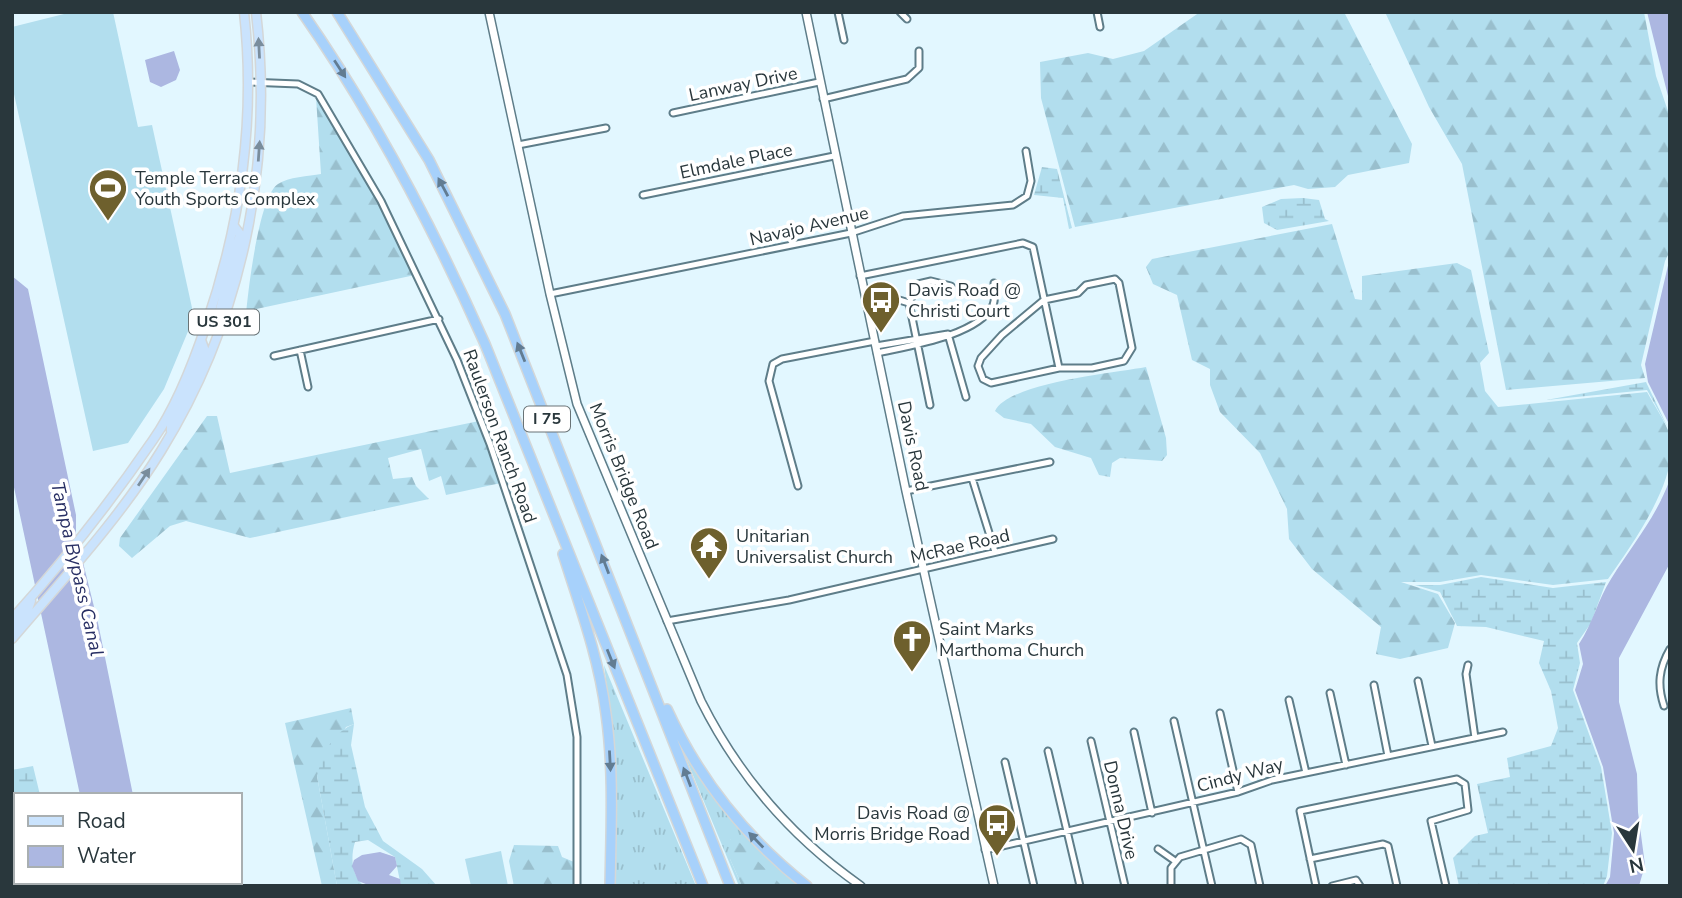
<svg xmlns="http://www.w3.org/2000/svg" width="1682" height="898" viewBox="0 0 1682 898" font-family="'Nunito Sans',sans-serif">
	<defs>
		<pattern id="grass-tufts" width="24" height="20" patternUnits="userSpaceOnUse" patternTransform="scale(1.75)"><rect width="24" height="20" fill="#b2deee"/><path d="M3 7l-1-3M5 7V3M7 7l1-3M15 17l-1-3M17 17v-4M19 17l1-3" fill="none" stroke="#99bfcd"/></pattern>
		<pattern id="forest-firs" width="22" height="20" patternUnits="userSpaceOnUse" patternTransform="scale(1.75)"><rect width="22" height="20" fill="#b2deee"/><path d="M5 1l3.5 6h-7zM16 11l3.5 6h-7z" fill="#99bfcd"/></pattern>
		<pattern id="wetland-marsh" width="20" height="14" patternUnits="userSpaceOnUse" patternTransform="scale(1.75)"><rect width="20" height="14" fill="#b2deee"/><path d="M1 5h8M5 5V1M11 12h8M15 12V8" fill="none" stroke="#99bfcd"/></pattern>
	</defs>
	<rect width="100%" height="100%" fill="#e2f7ff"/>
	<path fill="url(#grass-tufts)" d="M604 665 696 886H614L615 751Z
		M685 756 734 822 800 886H782L730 839V859L742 886H739Z"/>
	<path fill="url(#forest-firs)" d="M1200 12H1344L1412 144 1409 163 1348 175 1335 187 1308 189 1294 185 1075 227 1041 98 1040 62 1088 53 1113 59 1144 51Z
		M1385 12H1644L1656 76 1670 117V251L1665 261 1641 365 1645 378 1506 390 1462 164 1429 107Z
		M316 97 379 203 415 275 252 310 246 315C248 291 259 196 278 184 288 177 309 176 321 174Z
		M1332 224 1355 299 1362 300V276L1457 263 1471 270 1489 353 1480 363 1485 391 1498 407 1647 392C1654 405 1666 422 1670 436 1680 479 1631 546 1608 579L1553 585 1481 575 1440 582H1401L1438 594 1455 623 1448 648 1400 659 1376 654 1381 627 1312 569 1289 539 1287 509 1260 453 1220 412 1210 385V369L1192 360 1177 295 1153 284 1146 267 1152 259Z
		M1146 367 1166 438 1167 455 1162 461 1120 458 1112 463 1110 477 1099 475 1091 458 1055 447 1031 424 1004 418 995 411C1008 383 1114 373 1146 367Z
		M207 416H217L230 473 479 421 501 483 446 495 441 476 429 481 421 449 388 458 393 479 412 477 416 486 429 499 250 538 186 521 170 526 132 558 119 546 120 538Z
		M351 708 354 724 346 727 317 776 337 886H322L285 723Z
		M730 839 740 843 782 886H742L730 859Z
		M514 845 558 846 562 857 574 862V886H514L509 861Z"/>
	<path fill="url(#wetland-marsh)" d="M1042 167 1057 169 1072 228 1069 229 1063 198 1034 195Z
		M1303 198 1319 200 1325 219 1329 221 1277 230 1264 223 1262 207 1281 199Z
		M1646 382 1668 428 1647 390 1546 400Z
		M1481 577 1553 588 1606 582 1591 623 1577 643 1580 663 1573 690 1601 767 1612 833 1607 876 1603 886H1459L1453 858 1475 836 1488 833 1477 784 1510 777 1507 758 1551 746 1558 728 1551 691 1539 663 1544 641 1486 627 1457 626 1440 592 1415 585H1440Z
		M354 724 351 745 365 807 383 841 422 869 437 886H401L395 857 368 840 355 842C350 858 352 876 364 886H337L317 776C322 754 332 733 354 724Z
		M33 766 40 795H16V882H58L59 886H12V770Z"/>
	<path fill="#b2deee" d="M72 12H113L138 127 152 125 194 317 164 389 128 443 93 451 12 85V27Z
		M501 851 508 886H471L465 859Z"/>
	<path fill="#acb7e1" d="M1647 12H1670V104Z
		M174 51 180 70 176 80 161 87 150 82 145 60Z
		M1670 257V426L1648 382 1645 364Z
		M12 276 28 289 76 515V534L98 623 133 795H80L12 478Z
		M1670 479V563L1619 658V702L1637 774 1638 812 1645 865 1639 886H1605L1610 877 1614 833 1603 767 1575 690 1583 664 1579 644C1593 623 1598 599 1611 579 1632 545 1656 518 1670 479Z
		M380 852 395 857 397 866 389 875 400 879 401 886H371L358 881 352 866 354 860 362 855Z"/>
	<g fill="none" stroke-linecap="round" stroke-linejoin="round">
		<g stroke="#5e7d89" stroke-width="9">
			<path id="street" d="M838 12 844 40
				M900 12 907 19
				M1097 12 1100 27
				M249 82 298 84 318 94 381 201 457 360 490 444 567 675 577 737V886
				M823 99 907 79 919 68V51
				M673 113 819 82
				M518 145 606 128
				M643 195 834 156
				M860 276 1023 243 1033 247 1059 368
				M1115 279 1119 283 1132 348 1124 361 1092 368H1059L991 383 983 379 978 366 981 358 1002 335 1044 300 1078 293 1086 285Z
				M550 294 851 233 903 216 1013 205 1027 196 1031 181 1026 151
				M879 303 896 299 909 303
				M909 303 930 405
				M909 303 918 284 931 281 951 286
				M948 334 966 397
				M876 346 948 334
				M300 350 308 387
				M877 353C908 346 978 336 993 305 996 298 994 290 994 283
				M274 356 439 319
				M972 478 995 552
				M798 486 769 381 773 364 782 359 875 341
				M906 491 1050 462
				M667 621 789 600 1053 539
				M1468 665 1466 674 1475 738
				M1418 681 1432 746
				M1374 685 1388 756
				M1330 693 1346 765
				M1289 700 1306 773
				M1664 706C1657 685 1659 668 1670 649
				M1220 713 1238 792
				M1174 721 1212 886
				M1134 732 1152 813
				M1091 741 1125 886
				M1048 751 1080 886
				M1005 762 1034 886
				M1158 849 1175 861
				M985 850 1238 792 1272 780 1503 732
				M1310 859 1383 844 1388 846 1397 886
				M1171 886V868L1180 857 1241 839 1251 845 1260 886
				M1316 886 1300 811 1457 779 1465 784 1468 810 1431 821 1446 886
				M1332 886 1356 880 1360 886"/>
		</g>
		<g stroke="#5e7d89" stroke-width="10">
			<path id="secondary" d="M489 12 550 294 577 404 701 701C739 777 791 837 861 886
				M806 12 906 491 994 886"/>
		</g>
		<g stroke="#d4d7d8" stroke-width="11">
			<path id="primary" d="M222 326 217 321 240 234 234 226
				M171 431V423L205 351 201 340
				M12 619C63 562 110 503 153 440 177 406 193 364 206 325 241 223 256 120 244 12
				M12 629 27 612 31 601
				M12 639C64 578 119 519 161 451 242 320 274 165 256 12"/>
		</g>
		<g stroke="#d4d7d8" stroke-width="12">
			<path id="highway" d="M302 12C375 117 433 227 485 344L703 886
				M337 12 429 160 505 314 730 886
				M563 554C580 607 599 658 606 714 614 771 611 829 610 886
				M667 709C699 779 746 838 807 886"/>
		</g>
		<use href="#street" stroke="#fff" stroke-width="5"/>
		<use href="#secondary" stroke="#fff" stroke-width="7"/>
		<use href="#primary" stroke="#cae3fd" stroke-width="8"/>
		<use href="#highway" stroke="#a7d1fb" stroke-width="9"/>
	</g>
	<defs><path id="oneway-solid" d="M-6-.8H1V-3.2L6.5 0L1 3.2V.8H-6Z" transform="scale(1.75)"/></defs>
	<g fill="#7a8d9c">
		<use href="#oneway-solid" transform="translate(259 48) rotate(-93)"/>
		<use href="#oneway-solid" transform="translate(259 151) rotate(-86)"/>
		<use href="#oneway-solid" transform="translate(144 477) rotate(-56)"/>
	</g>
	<g fill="#627c92">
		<use href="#oneway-solid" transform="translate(340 69) rotate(57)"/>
		<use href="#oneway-solid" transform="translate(443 187) rotate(-118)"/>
		<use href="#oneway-solid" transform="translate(521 352) rotate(-112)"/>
		<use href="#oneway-solid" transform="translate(605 564) rotate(-111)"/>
		<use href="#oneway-solid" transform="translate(611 659) rotate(68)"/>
		<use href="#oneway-solid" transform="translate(610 761) rotate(87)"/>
		<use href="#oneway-solid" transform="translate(687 777) rotate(-111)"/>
		<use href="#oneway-solid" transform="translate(756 840) rotate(-134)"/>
	</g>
	<defs>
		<g id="stadium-pin" transform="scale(2.0125)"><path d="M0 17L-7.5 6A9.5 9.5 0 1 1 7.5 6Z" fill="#6e602d" stroke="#fff"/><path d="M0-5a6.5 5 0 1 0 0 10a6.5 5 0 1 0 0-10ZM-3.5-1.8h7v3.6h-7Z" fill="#fff"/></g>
		<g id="bus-pin" transform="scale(2.0125)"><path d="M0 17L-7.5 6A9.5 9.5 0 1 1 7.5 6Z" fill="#6e602d" stroke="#fff"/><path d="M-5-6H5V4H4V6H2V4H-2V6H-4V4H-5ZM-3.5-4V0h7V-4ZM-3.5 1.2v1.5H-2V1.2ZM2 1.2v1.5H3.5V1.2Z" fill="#fff"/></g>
		<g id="temple-pin" transform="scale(2.0125)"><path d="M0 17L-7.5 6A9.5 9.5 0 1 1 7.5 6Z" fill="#6e602d" stroke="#fff"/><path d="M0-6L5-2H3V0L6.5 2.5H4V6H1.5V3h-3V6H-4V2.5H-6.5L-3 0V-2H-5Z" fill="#fff"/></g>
		<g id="church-pin" transform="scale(2.0125)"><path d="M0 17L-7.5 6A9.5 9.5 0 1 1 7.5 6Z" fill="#6e602d" stroke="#fff"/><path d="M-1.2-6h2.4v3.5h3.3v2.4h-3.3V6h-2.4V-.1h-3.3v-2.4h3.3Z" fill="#fff"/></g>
	</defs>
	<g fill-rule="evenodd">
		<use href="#stadium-pin" x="108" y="188"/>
		<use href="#bus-pin" x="881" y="300"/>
		<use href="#temple-pin" x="709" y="546"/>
		<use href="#church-pin" x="912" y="639"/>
		<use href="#bus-pin" x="997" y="823"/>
	</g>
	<g text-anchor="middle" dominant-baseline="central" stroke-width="7" stroke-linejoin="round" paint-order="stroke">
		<g fill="#fff" stroke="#697376" stroke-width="2">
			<rect x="189" y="309.5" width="70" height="25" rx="5"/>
			<rect x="524" y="406.5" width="46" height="25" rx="5"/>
		</g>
		<g font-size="16" font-weight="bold" fill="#29373c">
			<text x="224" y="322">US 301</text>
			<text x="547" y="419">I 75</text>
		</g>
		<g font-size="18" fill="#29373c" stroke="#fff">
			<text transform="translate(743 84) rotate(-12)">Lanway Drive</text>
			<text transform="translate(736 161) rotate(-12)">Elmdale Place</text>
			<text transform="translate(809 226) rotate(-13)">Navajo Avenue</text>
			<text transform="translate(500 436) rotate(70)">Raulerson Ranch Road</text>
			<text transform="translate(913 446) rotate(78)">Davis Road</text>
			<text transform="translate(624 476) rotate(68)">Morris Bridge Road</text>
			<text transform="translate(960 546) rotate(-13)">McRae Road</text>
			<text transform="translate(1240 775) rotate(-15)">Cindy Way</text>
			<text transform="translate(1121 810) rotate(77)">Donna Drive</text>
		</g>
		<g font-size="18" fill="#29373c" stroke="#fff" text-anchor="start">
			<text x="135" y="178">Temple Terrace<tspan x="135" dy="21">Youth Sports Complex</tspan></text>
			<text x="908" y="290">Davis Road @<tspan x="908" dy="21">Christi Court</tspan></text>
			<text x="736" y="536">Unitarian<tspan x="736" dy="21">Universalist Church</tspan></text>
			<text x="939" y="629">Saint Marks<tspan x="939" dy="21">Marthoma Church</tspan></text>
			<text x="970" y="813" text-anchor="end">Davis Road @<tspan x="970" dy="21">Morris Bridge Road</tspan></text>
		</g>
		<g font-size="19" font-style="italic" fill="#282f64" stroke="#fff">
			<text transform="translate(77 569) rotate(77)">Tampa Bypass Canal</text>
		</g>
	</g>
	<rect width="1682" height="898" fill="none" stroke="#29373c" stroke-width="28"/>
	<rect x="14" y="793" width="228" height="91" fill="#ffffff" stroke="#a9afb1" stroke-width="2"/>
	<rect x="28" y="816" width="35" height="10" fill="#cae3fd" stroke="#a9afb1" stroke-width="2"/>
	<text x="77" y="828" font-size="21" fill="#29373c">Road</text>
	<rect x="28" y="846" width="35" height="21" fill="#acb7e1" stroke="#a9afb1" stroke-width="2"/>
	<text x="77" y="863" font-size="21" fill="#29373c">Water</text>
	<g transform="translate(1633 849) rotate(168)" stroke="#ffffff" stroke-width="5" paint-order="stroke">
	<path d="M0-5L12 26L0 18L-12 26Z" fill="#29373c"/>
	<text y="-10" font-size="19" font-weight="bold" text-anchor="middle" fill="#29373c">N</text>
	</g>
</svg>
